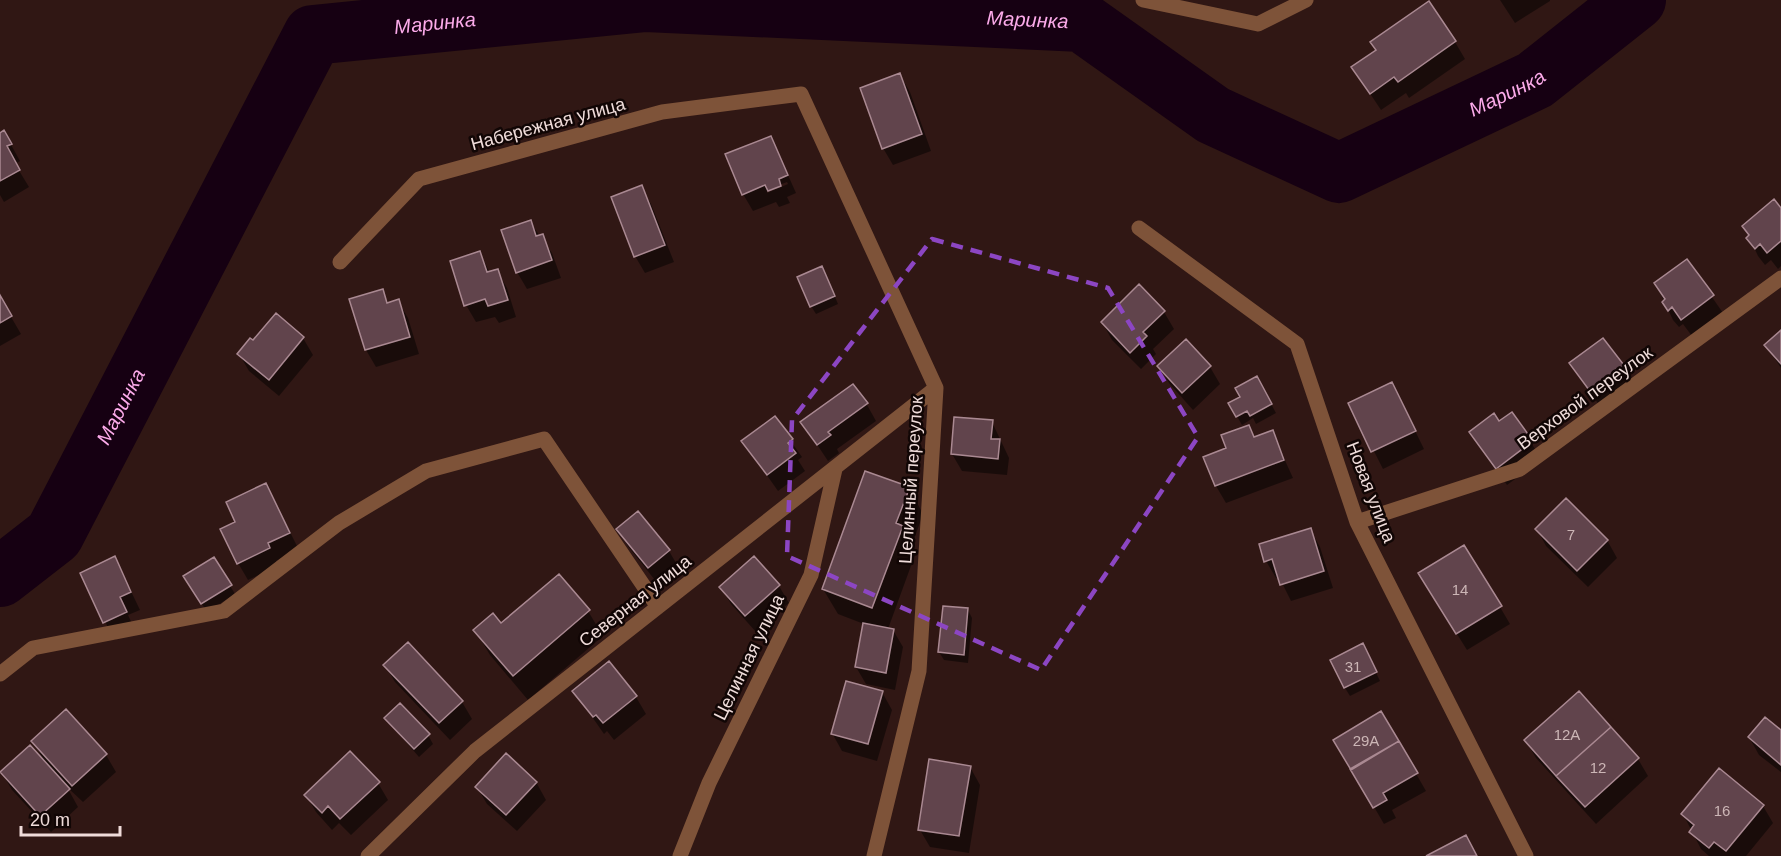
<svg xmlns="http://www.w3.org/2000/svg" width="1781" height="856" viewBox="0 0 1781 856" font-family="Helvetica,sans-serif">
	<rect width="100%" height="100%" fill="#301714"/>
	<path fill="#0007" fill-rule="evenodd" d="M1500 0H1550V1L1515 23Z
		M1455 42 1465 59 1409 98 1406 93 1381 110 1353 68Z
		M900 75 910 92 931 151 893 165 883 148Z
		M4 132 20 161 15 164 29 187 4 202 0 195V134Z
		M771 137 796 193 787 197 790 203 779 207 776 202 753 211 743 194ZM787 182 788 184 767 193V190Z
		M641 187 651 204 674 262 645 273 635 256Z
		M1781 210V266L1778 269 1771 260 1765 265 1758 256 1744 226Z
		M530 222 552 253 561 278 527 289 517 272Z
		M480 253 490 273 497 271 507 288 516 317 499 323 495 317 476 322 466 305Z
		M1687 261 1723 313 1692 336 1683 324 1679 327 1673 320 1656 284Z
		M826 276 838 304 816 314 811 306Z
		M382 291 389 304 398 301 408 318 419 354 376 367 366 350Z
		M0 298 21 334 0 346Z
		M1164 312 1174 329 1153 349 1156 354 1141 369 1112 340 1102 322Z
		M1781 332V368L1766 345Z
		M303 338 313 355 279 396 249 371 239 354Z
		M1186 341 1210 367 1220 384 1193 410 1169 383 1159 366Z
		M1571 363 1625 370 1635 387 1603 411Z
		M1257 378 1276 413 1256 424 1253 418 1242 425 1230 404 1242 398Z
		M1392 384 1424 449 1383 469 1350 404Z
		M866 403 876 421 837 449 839 453 828 461 802 422Z
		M1511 414 1542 459 1507 485 1471 432 1499 423Z
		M774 418 802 457 798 460 805 471 778 491 743 441Z
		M992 422 1009 458 1007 475 962 471 952 454Z
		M1248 427 1255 438 1272 432 1293 478 1226 503 1216 486 1228 449Z
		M909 488 923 514 912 545 916 552 888 629 893 630 903 647 895 690 866 684 856 667 864 624 838 614 823 589Z
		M275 502 299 550 276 561 278 566 248 580 238 563Z
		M618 529 669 551 679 568 658 584 628 546Z
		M1310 529 1320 547 1333 588 1291 601 1279 577 1276 578 1266 561Z
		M1537 529 1607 540 1617 558 1588 587 1546 546Z
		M115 558 140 610 128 615 135 630 114 640 82 573Z
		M214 559 235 594 207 612 185 577Z
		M779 586 789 603 756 632 731 604 721 587Z
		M1430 591 1500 607 1510 624 1467 650Z
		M968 610 972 618 968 663 944 660 939 652Z
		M588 611 603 636 528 700 490 655 475 630Z
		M1367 654 1380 681 1350 696 1345 688Z
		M385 665 462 702 472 719 450 740 395 682Z
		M574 691 636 697 646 714 614 740 607 731 604 734Z
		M882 692 892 710 877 761 842 751 832 733Z
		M1381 713 1426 791 1392 810 1396 818 1384 824 1335 740Z
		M386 719 428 735 433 744 419 757Z
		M1781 732V772L1759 755 1749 737Z
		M33 741 106 755 116 772 83 802 67 787 78 807 51 832 12 790 2 773 45 762Z
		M1526 741 1638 759 1648 776 1596 824 1536 758Z
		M970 767 980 785 969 853 930 847 920 830Z
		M536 782 546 800 517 831 487 804 477 787Z
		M378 783 388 800 351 835 339 823 332 830 316 812 306 795Z
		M1763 806 1773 823 1746 856H1709L1701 849 1683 814Z"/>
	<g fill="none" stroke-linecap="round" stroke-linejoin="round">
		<path stroke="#160012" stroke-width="60" id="s1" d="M0 577 54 535 313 35 646 2 1082 22 1213 115 1339 173 1535 80 1636 0"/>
	</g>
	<path fill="#61444c" stroke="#aa8992" stroke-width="1.5" d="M1429 1 1456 41 1398 82 1394 77 1370 94 1351 67 1376 50 1370 42Z
		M900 73 922 134 882 149 860 88Z
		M4 130 12 144 7 146 20 170 0 181V133Z
		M771 136 788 175 779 179 781 186 768 191 765 185 742 195 725 154Z
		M642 185 665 245 634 257 611 197Z
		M1774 199 1781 208V241L1767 253 1760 244 1755 249 1746 238 1749 235 1742 226Z
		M531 220 536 236 543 234 552 260 516 273 501 230Z
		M480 251 487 272 498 269 508 300 488 306 485 299 464 306 450 261Z
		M1687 259 1714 295 1681 320 1672 307 1668 311 1662 302 1665 299 1654 283Z
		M822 266 835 296 810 307 797 277Z
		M1139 284 1165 311 1143 332 1147 336 1130 353 1101 322Z
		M383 289 387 303 399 299 410 337 365 350 349 299Z
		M0 295 12 316 0 323Z
		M276 313 304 337 269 380 237 354 250 338 253 340Z
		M1781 330V364L1764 345Z
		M1603 338 1627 369 1592 394 1569 363Z
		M1186 339 1211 366 1182 393 1157 366Z
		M1257 376 1272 404 1250 416 1247 411 1236 417 1228 403 1240 397 1235 388Z
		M1392 382 1416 431 1371 452 1348 403Z
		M853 384 868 403 828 432 831 435 817 445 800 422Z
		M1512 412 1533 441 1496 469 1469 432 1494 413 1499 421Z
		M775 416 793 439 788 443 796 453 767 475 741 441Z
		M954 417 993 420 991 439H1000L998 459 951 454Z
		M1249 425 1254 437 1273 430 1284 460 1215 486 1203 457 1226 448 1221 435Z
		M865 471 910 487 896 523 903 526 872 608 822 589Z
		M266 483 290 533 268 543 270 548 237 564 220 529 235 522 226 502Z
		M1566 498 1608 540 1577 571 1535 529Z
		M638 511 670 550 648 568 616 529Z
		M1311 528 1324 571 1280 585 1272 559 1264 562 1259 544Z
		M1464 545 1502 606 1456 634 1418 573Z
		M115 556 131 592 120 597 127 612 103 623 80 573Z
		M754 556 780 585 745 616 719 587Z
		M214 557 232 585 201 604 183 576Z
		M559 574 590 610 513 676 473 630 493 613 501 623Z
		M943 606 968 608 964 655 938 652Z
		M863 623 894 629 886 673 855 667Z
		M408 642 463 701 439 723 383 665Z
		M1363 643 1377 672 1344 688 1330 660Z
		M609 661 637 696 603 723 596 715 593 717 572 691Z
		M846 681 883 691 868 744 831 734Z
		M1579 691 1611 727 1556 776 1524 740Z
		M400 703 430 734 414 749 384 718Z
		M66 709 107 754 72 786 31 741Z
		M1381 711 1399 741 1351 770 1333 740Z
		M1765 717 1781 730V765L1748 737Z
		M1611 727 1639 758 1585 807 1556 776Z
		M1399 741 1418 773 1383 793 1387 800 1373 808 1350 769Z
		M30 745 70 789 40 816 0 772Z
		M350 751 380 782 340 819 328 806 322 813 304 795Z
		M506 753 537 782 506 815 475 787Z
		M929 759 971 766 959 836 918 830Z
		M1719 768 1764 805 1726 851 1714 842 1709 848 1689 832 1694 825 1681 814Z
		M1466 835 1477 856H1426Z"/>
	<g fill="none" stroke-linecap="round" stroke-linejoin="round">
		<path stroke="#7e5339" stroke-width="15" d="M1143 0 1258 24 1306 0
			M1139 228 1297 344 1357 522 1526 856
			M340 262 419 179 662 112 801 94 936 388 919 671 874 856
			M1357 522 1520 469 1781 278
			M0 674 33 648 224 611 339 523 426 471 544 439 658 607
			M368 856 475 751 936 388
			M680 856 709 783 811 575 835 469"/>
	</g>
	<path fill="none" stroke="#8c46c3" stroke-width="4.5" stroke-dasharray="12 8" stroke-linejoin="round" d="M932 239 1108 288 1198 437 1041 670 787 556 792 420Z"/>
	<g text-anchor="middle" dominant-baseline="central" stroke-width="5" stroke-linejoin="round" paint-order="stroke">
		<g font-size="15" fill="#ccb6b6">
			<text x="1571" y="534">7</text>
			<text x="1460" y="589">14</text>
			<text x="1353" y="666">31</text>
			<text x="1567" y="734">12А</text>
			<text x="1366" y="740">29А</text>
			<text x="1598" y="767">12</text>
			<text x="1722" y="810">16</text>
		</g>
		<g font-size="18" fill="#efdcda" stroke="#110605">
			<text transform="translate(548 124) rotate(-15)">Набережная улица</text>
			<text transform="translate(1585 398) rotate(-36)">Верховой переулок</text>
			<text transform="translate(911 480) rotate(-86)">Целинный переулок</text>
			<text transform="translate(1371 492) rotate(69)">Новая улица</text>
			<text transform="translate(635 601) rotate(-38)">Северная улица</text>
			<text transform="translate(749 657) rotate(-64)">Целинная улица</text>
		</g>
		<g font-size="20" font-style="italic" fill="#fcaaea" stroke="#110605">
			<text stroke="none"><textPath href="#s1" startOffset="1348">Маринка</textPath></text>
			<text stroke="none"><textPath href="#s1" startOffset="754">Маринка</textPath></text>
			<text stroke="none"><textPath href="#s1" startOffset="1888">Маринка</textPath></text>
			<text stroke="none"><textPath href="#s1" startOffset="213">Маринка</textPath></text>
		</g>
	</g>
	<path d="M21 826v9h99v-9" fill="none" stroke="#efdcda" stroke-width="3"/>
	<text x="30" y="826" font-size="18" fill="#efdcda" stroke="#110605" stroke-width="4.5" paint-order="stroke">20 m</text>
</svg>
